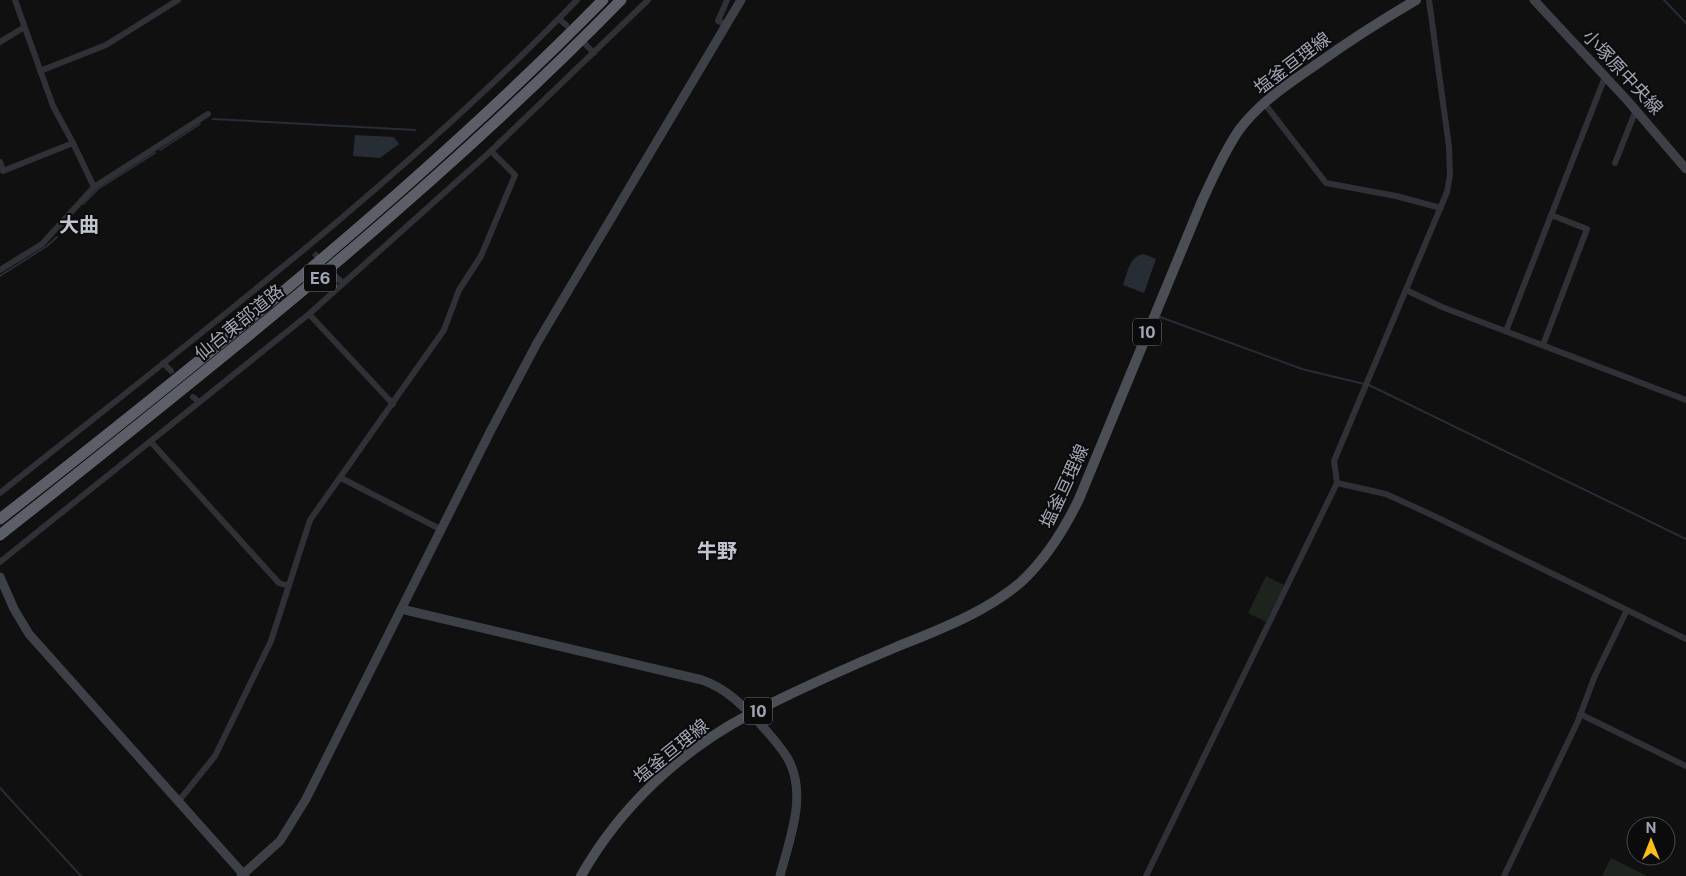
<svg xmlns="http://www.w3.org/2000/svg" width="1686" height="876" viewBox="0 0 1686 876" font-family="'Public Sans','Noto Sans JP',sans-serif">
	<rect width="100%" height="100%" fill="#101011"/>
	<path fill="#1c241d" d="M1266 576 1284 585 1266 622 1248 613Z
		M1611 858 1647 876H1602Z"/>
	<path fill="#262d35" d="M355 135 394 137 399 144 380 158 353 156Z
		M1144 254 1156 259 1144 293 1123 285C1128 272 1129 256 1144 254Z"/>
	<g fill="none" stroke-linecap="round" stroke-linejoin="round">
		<path stroke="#262d35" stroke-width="2" d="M1664 0 1686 23
			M213 119 415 130
			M160 150 200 124
			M83 204 98 189 155 153
			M62 229 71 217
			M0 276 47 246 57 237
			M1160 317 1302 369 1364 384
			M1369 385 1686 539
			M0 788 81 876"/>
		<path stroke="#2d2e31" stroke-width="6" stroke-dasharray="6 3" stroke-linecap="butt" d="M314 253 336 277"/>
		<path stroke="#303136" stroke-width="6" d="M559 19 566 25
			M726 24 718 21 727 0
			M0 42 23 28
			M586 45 594 53
			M40 71 106 45 178 0
			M1264 103 1326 183 1396 196 1441 208
			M0 162 3 171 73 143
			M1615 163 1636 110
			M94 187 208 114
			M0 270 42 244 94 187 73 143 53 106 15 0
			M336 277 343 283
			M1406 290 1442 307 1686 400
			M309 314 393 404
			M1506 331 1605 77
			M1543 345 1587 229 1551 215
			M163 363 171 371
			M193 397 199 402
			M151 442 279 583 289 586
			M341 478 442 530
			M1337 483 1386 494 1432 515 1627 610 1594 678 1578 721 1504 876
			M0 493C198 335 401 182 577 0
			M0 562 309 314 491 151 648 0
			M1627 610 1686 639
			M1580 714 1686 766
			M178 802 215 756 271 641 310 520 444 330 459 290 481 256 515 175 491 151
			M1146 876 1337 483 1334 461 1447 192 1450 175 1449 147 1429 0"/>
		<path stroke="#3e4047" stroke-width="9" d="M1534 0 1627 100 1686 169
			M0 577 14 609 29 634 245 876
			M401 609 702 680C725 688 740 703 757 720 768 733 780 745 788 759 808 795 789 840 780 876
			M241 876 280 841 306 799 491 430 537 343 741 0"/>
		<path stroke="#4c4e56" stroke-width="10" d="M581 876C620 807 680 751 750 714 797 690 846 668 894 648 938 630 985 613 1021 582 1047 558 1064 530 1079 499L1202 201C1213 177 1224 152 1239 130 1260 102 1289 83 1317 64 1349 41 1382 20 1416 0"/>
		<path stroke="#5c5f68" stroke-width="11" d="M0 519C209 355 417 189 603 0
			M0 535C214 365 429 196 621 0"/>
	</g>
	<g text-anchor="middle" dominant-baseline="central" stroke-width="4" stroke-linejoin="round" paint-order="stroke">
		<g fill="#0b0b0c" stroke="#737781" stroke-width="1">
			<rect x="304" y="264.5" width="32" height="27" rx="4"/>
			<rect x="1133" y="318.5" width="28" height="27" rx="4"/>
			<rect x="744" y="697.5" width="28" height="27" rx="4"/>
		</g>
		<g font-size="16" font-weight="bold" fill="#a0a5b3">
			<text x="320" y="278">E6</text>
			<text x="1147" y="332">10</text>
			<text x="758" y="711">10</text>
		</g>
		<g font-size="18" fill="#a0a5b3" stroke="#0b0b0c">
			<text transform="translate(1292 63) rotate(-37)">塩釜亘理線</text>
			<text transform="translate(1623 72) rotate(47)">小塚原中央線</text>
			<text transform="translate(239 322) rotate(-39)">仙台東部道路</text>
			<text transform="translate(1064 486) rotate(-65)">塩釜亘理線</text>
			<text transform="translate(671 751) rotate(-39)">塩釜亘理線</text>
		</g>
		<g font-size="20" font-weight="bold" fill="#c1c4cf" stroke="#0b0b0c">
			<text x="79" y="225">大曲</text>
			<text x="717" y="551">牛野</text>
		</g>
	</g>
	<g transform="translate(1651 841)"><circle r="24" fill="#0b0b0c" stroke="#47494f"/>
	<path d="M0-4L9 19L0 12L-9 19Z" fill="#fdbd1c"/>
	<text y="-8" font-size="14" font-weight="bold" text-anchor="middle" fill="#a0a5b3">N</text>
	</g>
</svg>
